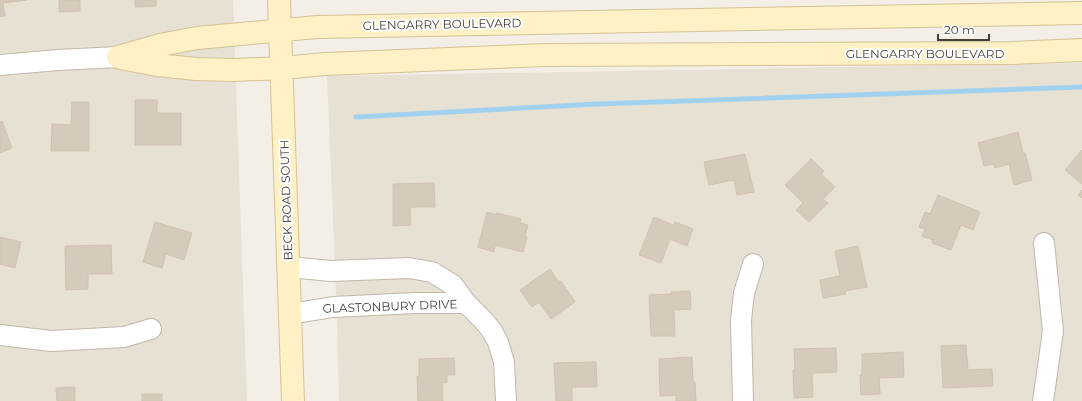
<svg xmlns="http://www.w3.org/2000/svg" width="1082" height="401" viewBox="0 0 1082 401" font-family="Montserrat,sans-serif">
	<rect width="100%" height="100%" fill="#f3efe6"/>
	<path fill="#e7e1d4" d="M0 0H233L247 401H0Z
		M1082 63V401H339L337 317 327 76Z"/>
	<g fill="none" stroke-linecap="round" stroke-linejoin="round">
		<path stroke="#a2d1f0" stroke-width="5" d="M356 117 597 104 1082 87"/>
	</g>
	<path fill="#d5cbbc" stroke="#d0c2af" d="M0 0H27L3 3 5 16 0 17Z
		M59 0H80V11L59 12Z
		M135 0H156V6L135 7Z
		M135 100H157V113H181V145H135Z
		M72 102H89V151H51L52 124 71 125Z
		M2 121 12 148 0 153V122Z
		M1018 132 1023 153H1025L1032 180 1014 185 1009 164 995 168 994 164 984 166 978 143Z
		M1082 150V184L1065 170Z
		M745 154 754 192 737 195 734 180 709 185 704 162Z
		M811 159 824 171 821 174 835 187 823 199 828 203 809 222 796 210 803 203 785 185Z
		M434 183 435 207H410L411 225 393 226V184Z
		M1082 190V198L1078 195Z
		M938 195 980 212 973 230 961 225 951 250 932 243 933 240 922 236 925 229 919 227 925 212 930 214Z
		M487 212 496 215 497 213 521 219 520 223 528 225 525 237H527L523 252 495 245 494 252 478 247Z
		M654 217 673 225 675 222 693 229 687 246 670 239 661 263 639 255Z
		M155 222 192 233 184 260 166 254 162 268 143 262Z
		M0 237 21 242 15 268 0 264Z
		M111 245 112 274H88V289L66 290 65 246Z
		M858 246 867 287 845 291 846 294 823 298 820 280 840 276 835 251Z
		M550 269 559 282 561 281 575 302 551 319 539 302 532 307 520 290Z
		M690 291 691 309 674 310 675 336H651L649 295 671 294V292Z
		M966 345 968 370 992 369 993 386 943 388 941 346Z
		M836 348 837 372 812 373 813 397 794 398 793 370H795L794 349Z
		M903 352 904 377 879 378 880 394 861 395 860 375H862V354Z
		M692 357 693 382H695L696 401H676V395L660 396 659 359Z
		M454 358 455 375H447V382L442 383 443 401H418L417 376H419V359Z
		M596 362 597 387H572V401H556L554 363Z
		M75 387V401H57L56 388Z
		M142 394H162V401H142Z"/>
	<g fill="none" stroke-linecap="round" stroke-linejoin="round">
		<g stroke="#bfb7a9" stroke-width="22">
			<path id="street" d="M0 65 58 60 118 57
				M289 267 331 271 409 268 432 272 453 285 466 303 484 321 492 331 498 342 504 362 506 401
				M290 314 333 307 415 303H466
				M0 335 51 341 124 337 151 329
				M743 401 741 320 744 293 753 264
				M1043 401 1053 331 1044 243"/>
		</g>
		<g stroke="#d3c396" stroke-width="24">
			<path id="secondary" d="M279 0 293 401
				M118 57 160 45 197 38 317 27 1082 13
				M121 58 157 65 196 69 234 70 282 68 325 64 546 55 1012 53 1082 50"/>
		</g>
		<use href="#street" stroke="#fff" stroke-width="20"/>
		<use href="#secondary" stroke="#fff0c5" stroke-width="22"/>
	</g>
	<g text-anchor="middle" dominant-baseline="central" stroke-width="4" stroke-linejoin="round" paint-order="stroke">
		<g font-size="12" fill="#463f35" stroke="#fff">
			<text transform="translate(442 24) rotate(-1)">GLENGARRY BOULEVARD</text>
			<text x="925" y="53">GLENGARRY BOULEVARD</text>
			<text transform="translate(286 200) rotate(-92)">BECK ROAD SOUTH</text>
			<text transform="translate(390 306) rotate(-2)">GLASTONBURY DRIVE</text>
		</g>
	</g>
	<path d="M938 34v6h51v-6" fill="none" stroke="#463f35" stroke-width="2"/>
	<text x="944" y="34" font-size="12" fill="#463f35" stroke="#ffffff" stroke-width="3" paint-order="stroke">20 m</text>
</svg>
